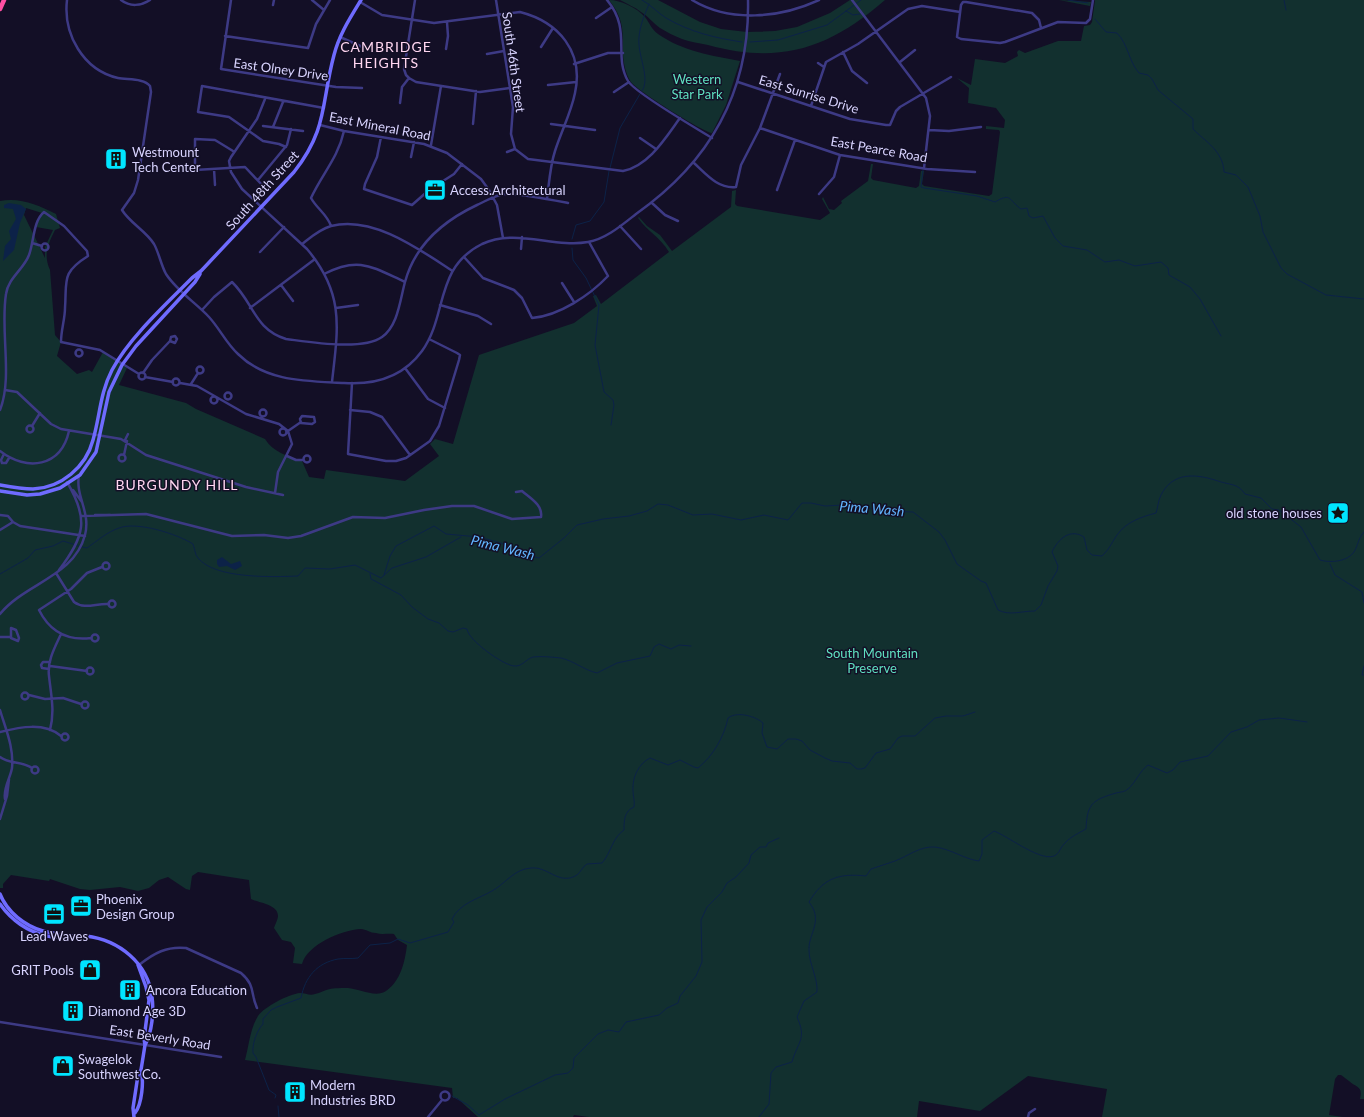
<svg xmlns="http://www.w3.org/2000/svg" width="1364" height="1117" viewBox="0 0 1364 1117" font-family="Lato,sans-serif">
	<rect width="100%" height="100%" fill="#130f26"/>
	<path fill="#12302f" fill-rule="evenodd" d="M609 0C621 0 637 8 645 17 649 22 652 30 658 34 682 51 713 56 740 61L726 105 712 133C701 131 638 91 631 82 628 78 626 72 625 68 619 41 630 26 609 0Z
		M620 0H658L700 22 721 29 747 32 775 31 797 27 830 13 850 0H885C830 48 780 65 708 45 700 43 690 42 682 39 674 36 667 32 660 28 653 23 648 16 641 12 635 7 627 4 620 0Z
		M1059 0 1091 2 1090 6Z
		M1095 0H1364V1099H1360C1363 1086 1357 1088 1349 1081 1346 1079 1344 1077 1341 1075H1338L1335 1079 1329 1115 1343 1117H1102L1107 1089 1028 1076 980 1111 919 1101 917 1117H589L574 1115 573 1117H478L457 1098H453L452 1088 245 1060C249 1046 250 1029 258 1016 264 1007 289 994 300 993 305 993 310 996 315 994 320 993 325 990 330 989 332 988 344 988 348 988 359 989 376 998 386 991 401 981 405 961 407 945L398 940 394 934C388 933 382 935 376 933 370 933 366 929 361 929 341 930 307 945 302 964L293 963 295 948 291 942 282 940 274 928C275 925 278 919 278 916 278 904 258 903 251 899L249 880 198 872 192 876 190 890 186 889 168 877 159 880 149 888 138 891 120 887 90 890 80 889 50 879 49 881 11 875 3 884V888H0V201C20 197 38 205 56 214L60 228 55 230C48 244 43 255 50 270L55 335 61 342 57 356 77 374 89 370 92 372 103 352 127 368 119 385 186 403 196 409 265 439C273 452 287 456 302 461L309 477 324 479 326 470 405 481 439 456 430 444 435 439 453 444 479 355 574 323 597 306 593 296 596 295 601 304 669 252C660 237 647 231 638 218L639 217 647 226 660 235 672 251 731 207 732 191 736 190 735 204 737 206 820 220 830 213 822 199 823 197 829 209 834 210 842 203 841 201 868 181 871 164H873L871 178 873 180 916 188 919 186 921 171H924L922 184 924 186 989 196 992 194 1000 132 999 130 986 129V126L1004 128 1005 120 996 108 968 103 969 88 957 78 971 85 975 59 1005 63 1018 56 1017 52 1019 50 1025 53 1058 41H1081L1084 26 1090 25 1092 22ZM26 208 42 213 36 227 53 230 45 247V258L24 215Z"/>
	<path fill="#0c2248" d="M9 203 21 205 26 209 20 223 14 250 3 261 5 246 11 239 9 231 16 219 13 209 4 208V205Z
		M222 557 231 564 240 561 242 566 235 570 227 566 219 567 217 564V560Z"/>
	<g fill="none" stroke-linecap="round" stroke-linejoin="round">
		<path stroke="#0c2248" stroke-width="1" d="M642 0C651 5 658 13 666 18 690 32 715 38 742 42
			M1068 0 1088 3
			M1284 0 1286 10
			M846 11 853 15 860 14
			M1095 19 1106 32 1117 33C1128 44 1129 62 1139 73L1148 75 1152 79 1158 90 1193 119V129C1206 142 1223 151 1224 172L1236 175 1248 187 1260 216 1263 232 1281 268 1287 274 1326 295 1364 299
			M750 42 778 40 827 25 861 0
			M642 91C651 78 637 55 639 37 640 25 645 14 649 4
			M610 168 620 128 640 94
			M923 170 921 187 924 188 977 196 995 202C1012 192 1008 200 1021 209L1027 208 1029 216 1033 218 1043 216 1055 238 1063 246 1087 250 1105 262 1119 260 1135 266 1161 262 1168 268 1169 275 1190 287 1200 299 1221 336
			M572 239 576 225 590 221 604 202 609 171
			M572 248 573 260 586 278 599 305 595 345 604 392 613 400 614 405 611 425
			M82 547 87 548C97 541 107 532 119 528 137 521 177 534 193 544 195 549 195 555 198 558 215 579 272 577 298 576L305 568 330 569 355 565 381 578 392 568 426 557 461 537
			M1330 564 1335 575 1362 592 1364 603
			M0 574 28 558 35 550 53 546 63 541 79 546
			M370 574 371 579 375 581 401 595 412 607 428 619 439 623 448 631 453 632 463 628 467 629C468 640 503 665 514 666 522 667 526 659 533 657 541 656 552 657 561 658 574 661 584 670 597 673L617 663 650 656 654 647 659 644 671 649 679 645 691 646
			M384 575 390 556 396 546 434 526 446 534 479 537 501 543 522 554 539 558 564 538 577 525 603 519 629 516 647 511 658 504 668 505 693 515 712 514 741 520 764 515 788 520 802 503H811L825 506 843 505 889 511 913 512 939 532 945 540 957 564 981 581 986 583 998 610C1010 616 1021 611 1035 611L1041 605 1048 586 1057 571 1058 566 1052 552C1058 539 1070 528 1084 537L1087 550 1092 555 1102 556C1111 547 1110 545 1117 535 1126 522 1141 517 1156 513 1158 507 1158 501 1161 495 1173 471 1197 474 1218 481 1229 485 1238 483 1245 494L1261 498 1272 509 1279 510 1301 527 1320 560C1330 563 1347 562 1354 552 1358 546 1358 538 1364 532
			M1364 666 1362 675H1364
			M452 1096 468 1105 479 1115 505 1099 555 1075 568 1073 573 1068 574 1058 598 1034 608 1030 619 1032 626 1022 659 1015 667 1008 678 1003 680 996 696 976 702 962 701 920 707 907 722 892 727 883 736 877 749 863 751 855 760 847H766L768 843 779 838
			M275 1098 276 1095 269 1090 256 1057 253 1053C252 1044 257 1030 263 1024V1019L271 1010 277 1007 301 998C305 977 317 963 338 959 345 958 351 959 358 958L370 945 390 943 398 939 410 943 448 932 454 922 452 919C460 903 478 899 492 891 505 884 514 869 531 868 548 866 559 886 577 875 581 872 582 867 587 864L602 863C611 853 612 838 624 830 624 821 624 811 634 807 635 800 633 797 633 791 632 778 638 764 650 758L668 765 680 760 694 767 698 768C713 756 724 737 728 718 737 711 755 716 763 723L762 733 767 747 777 749 788 739H796L802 741 810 750 825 758 832 761 850 763 857 769H861L865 768 876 753 890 749 898 738 902 736H915L935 718 946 716H963L975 712
			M278 1106 279 1117
			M759 1117 769 1104 771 1073 776 1067 792 1062C798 1041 807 1039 797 1017L804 1001 817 992C818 978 809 964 809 950 808 934 824 921 809 902 823 878 839 873 866 876L871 869C879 866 887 864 895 861 908 856 920 846 935 847 951 849 964 859 979 861L982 854V840L994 831C1008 836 1043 864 1056 855 1060 852 1061 846 1065 843 1070 837 1079 833 1086 829 1087 804 1092 800 1116 793 1120 792 1125 792 1128 789 1136 782 1139 772 1148 765L1167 773 1173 770 1180 762 1208 756 1231 732 1247 727 1259 720 1279 718 1307 722"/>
		<path stroke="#3d3a85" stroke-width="2.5" d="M67 0C63 34 83 70 118 78 127 80 144 78 150 86L151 92 138 180 134 193 122 210C130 223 146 231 154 244 159 253 161 265 166 274 177 291 196 303 209 317 220 329 226 343 238 354 266 382 307 381 344 383 374 385 403 377 422 351 448 315 434 268 482 244 516 228 553 248 588 242 606 239 622 225 636 214 710 162 750 91 748 0
			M121 0C130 7 141 6 150 0
			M231 0 221 69 336 87 362 88
			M312 0 324 10
			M496 0 513 107 511 134 515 149 528 159 623 171C649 166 666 137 680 118
			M607 0C632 30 613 55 628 81 635 93 696 128 712 138
			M692 0C730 23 780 18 819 0
			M852 0 926 98 930 116 924 168
			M360 2 382 15 434 23 520 12C559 22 584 52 575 93 571 113 561 132 555 151 550 166 549 184 547 199
			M273 5 274 0
			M596 18 612 7
			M1041 28 1039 20 1032 13 966 2H963L961 5 957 37 961 39 1000 43 1005 42 1058 22 1086 23 1090 19 1093 0
			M225 36 308 48 316 24 330 0
			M340 37 367 49
			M541 47 553 28
			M446 49 448 36 447 22
			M843 52 852 71 867 83
			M487 54 504 51
			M900 62 915 50
			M818 63 824 67
			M574 64 608 53H623
			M409 78 416 82 480 92 510 88
			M738 82 850 119 886 125H890L896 111 900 107 951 77
			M548 85 576 82
			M614 92 629 82
			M265 99 257 119 231 157 229 161 231 172 242 189 307 249C345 294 338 328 332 382
			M400 103 402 87 409 78 406 75 404 69 415 0
			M811 106 826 62 858 44 908 9 922 6 960 12
			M473 124 476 91
			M551 124 595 130
			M320 125 344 131 424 144 447 153 481 179 489 190 497 205 503 238
			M263 126 303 131
			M273 127 283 102
			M760 128 840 155 927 169 975 172
			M929 130 949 131 981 127
			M381 137 377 157 365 184 364 189 412 205 429 190 454 174 462 164
			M640 138 656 149
			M431 145 441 86
			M286 147 279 144 263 141 229 117 198 112 202 86 324 108
			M233 151 215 140 195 139V170L245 167 264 187
			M507 152 515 149
			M411 157 414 142
			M694 163C706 174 718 189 736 187L741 165 760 128 780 74
			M214 169 215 185
			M258 180 287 145 291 129
			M777 190 795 140
			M819 194 834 177 840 155
			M652 203 665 215 678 221
			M331 226C327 214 317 209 311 198 322 174 338 158 344 131
			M620 226 641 249
			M32 243 42 246
			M41.5 247a3.5 3.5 0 1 1 7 0a3.5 3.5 0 1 1-7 0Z
			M302 244C311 237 320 229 331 226 372 215 419 249 451 270
			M521 249 522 237
			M260 252 284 227
			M464 257 483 278 514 290 522 298 532 318C559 316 590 295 608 276L589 242
			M324 274C359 256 372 267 405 282
			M562 283 574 302
			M281 285 293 301
			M440 305 478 316 491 324
			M250 308 315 259
			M336 308 358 305
			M202 310 214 297 232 282C254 303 254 329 286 339 310 342 362 351 382 337 398 326 400 300 405 282 415 245 443 221 477 205 486 201 495 195 505 194 519 193 553 200 568 203
			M75.5 353a3.5 3.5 0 1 1 7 0a3.5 3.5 0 1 1-7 0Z
			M196.5 370a3.5 3.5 0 1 1 7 0a3.5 3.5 0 1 1-7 0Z
			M405 368 428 399 445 408
			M138.5 376a3.5 3.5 0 1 1 7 0a3.5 3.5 0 1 1-7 0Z
			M143 373 152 360 170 341 171 337 175 336 177 339 175 343 170 341
			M145 377 173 382
			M172.5 382a3.5 3.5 0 1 1 7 0a3.5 3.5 0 1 1-7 0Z
			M180 383 197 386 246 414 279 424 288 431 292 444 278 472 275 493
			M352 383 348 454 386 461H396L406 458 430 441 439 426 459 360 460 355 457 353 429 339
			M191 384 198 373
			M5 390 17 392 51 424 61 429 121 439 146 455 246 487 283 495
			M224.5 396a3.5 3.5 0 1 1 7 0a3.5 3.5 0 1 1-7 0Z
			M210.5 400a3.5 3.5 0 1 1 7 0a3.5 3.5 0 1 1-7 0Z
			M259.5 413a3.5 3.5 0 1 1 7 0a3.5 3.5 0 1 1-7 0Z
			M0 410C13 377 0 331 6 294 8 278 24 269 29 255 34 242 33 221 44 212L64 226 87 251 88 256C61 273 67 280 65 308 65 319 61 330 61 342L100 350 139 374
			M350 410 370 412 382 417 410 455
			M302 416 314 417 315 422 312 424 301 423 300 419Z
			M26.5 429a3.5 3.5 0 1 1 7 0a3.5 3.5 0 1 1-7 0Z
			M32 426 40 413
			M279.5 432a3.5 3.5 0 1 1 7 0a3.5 3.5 0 1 1-7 0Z
			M288 431 301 422
			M125 440 128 434
			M0 451C27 472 61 467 69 431
			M4 454 1 460 2 463H6L9 458
			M118.5 458a3.5 3.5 0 1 1 7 0a3.5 3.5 0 1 1-7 0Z
			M124 455 127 441
			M303.5 459a3.5 3.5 0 1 1 7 0a3.5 3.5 0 1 1-7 0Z
			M287 456 296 460H303
			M73 490 82 502
			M0 515 8 516 13 522 20 526 85 536
			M95 515H110
			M82 516 146 514 232 536 264 535 288 538 301 536 353 517 385 518 424 510 452 506H474L512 519 541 517C543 505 530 498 522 491L516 492
			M0 530 13 522
			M102.5 566a3.5 3.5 0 1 1 7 0a3.5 3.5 0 1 1-7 0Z
			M59 570C85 536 89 519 67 482
			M56 573 74 602C85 610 96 603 109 604
			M108.5 604a3.5 3.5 0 1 1 7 0a3.5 3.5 0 1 1-7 0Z
			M0 614C25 583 74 577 85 535 91 512 75 496 79 475
			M11 628 16 630 19 638 18 641 11 638Z
			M91.5 638a3.5 3.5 0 1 1 7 0a3.5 3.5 0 1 1-7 0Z
			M0 637H11
			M91 638C67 641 50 632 39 610L71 589 87 573 102 567
			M50 666 87 671
			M86.5 671a3.5 3.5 0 1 1 7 0a3.5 3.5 0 1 1-7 0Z
			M49 669 42 668 41 665 43 662H50
			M21.5 696a3.5 3.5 0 1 1 7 0a3.5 3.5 0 1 1-7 0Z
			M29 695 45 699 63 698 81 704
			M81.5 705a3.5 3.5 0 1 1 7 0a3.5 3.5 0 1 1-7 0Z
			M0 710C6 730 14 748 12 768 10 779 3 788 5 799
			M50 730C55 711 51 695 49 676 47 661 55 647 61 634
			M0 732C20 727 44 722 61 736
			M61.5 737a3.5 3.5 0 1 1 7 0a3.5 3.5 0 1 1-7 0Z
			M0 757C8 764 22 761 32 768
			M31.5 770a3.5 3.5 0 1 1 7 0a3.5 3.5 0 1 1-7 0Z
			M0 819 7 796 9 779
			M139 965C154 953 167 946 186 948L241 973C256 986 250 993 257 1008
			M0 1022 221 1057
			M440.5 1096a4.5 4.5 0 1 1 9 0a4.5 4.5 0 1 1-9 0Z
			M428 1117 442 1100
			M1028 1117 1029 1113 1035 1109"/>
		<path stroke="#6f6bff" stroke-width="3.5" d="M0 485C11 487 22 489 33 489 61 488 86 467 93 440 100 416 100 393 112 370 129 338 166 304 192 278L201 271 294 172C328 129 321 103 334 55 339 35 350 18 361 0
			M0 491 27 495 40 494 60 488 80 475 96 452 109 392 122 365 136 346 195 282 200 274
			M0 894C7 912 25 926 43 931 49 933 56 932 62 936
			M0 904C11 920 28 932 47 936 59 939 73 935 86 936 119 940 148 963 152 997 154 1011 152 1033 145 1045
			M135 1113C142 1104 144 1081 141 1070L145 1045 144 1039 149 1000 146 987 138 965
			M134 1117 133 1108 138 1075 141 1070"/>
		<path stroke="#ff4fa3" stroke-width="4.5" d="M0 9 4 0"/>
	</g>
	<defs>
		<g id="building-square" transform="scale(1.15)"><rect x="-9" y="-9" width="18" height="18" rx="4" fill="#00e5ff" stroke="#130f26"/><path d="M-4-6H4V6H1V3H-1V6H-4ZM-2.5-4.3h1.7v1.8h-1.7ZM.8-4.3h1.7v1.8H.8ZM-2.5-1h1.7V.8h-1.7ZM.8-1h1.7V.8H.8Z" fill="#111"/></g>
		<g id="office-square" transform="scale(1.15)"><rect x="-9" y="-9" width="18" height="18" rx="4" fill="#00e5ff" stroke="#130f26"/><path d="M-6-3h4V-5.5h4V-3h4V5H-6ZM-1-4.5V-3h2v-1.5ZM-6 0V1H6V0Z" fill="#111"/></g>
		<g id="sight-square" transform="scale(1.15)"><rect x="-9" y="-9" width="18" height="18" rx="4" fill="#00e5ff" stroke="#130f26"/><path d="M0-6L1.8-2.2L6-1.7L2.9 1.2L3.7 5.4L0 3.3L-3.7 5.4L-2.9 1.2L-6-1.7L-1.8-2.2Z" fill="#111"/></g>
		<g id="shop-square" transform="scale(1.15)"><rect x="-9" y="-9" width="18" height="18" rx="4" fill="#00e5ff" stroke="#130f26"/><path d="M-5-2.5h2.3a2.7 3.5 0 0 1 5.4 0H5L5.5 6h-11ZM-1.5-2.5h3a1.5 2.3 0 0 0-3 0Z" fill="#111"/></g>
	</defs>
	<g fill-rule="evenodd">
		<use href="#building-square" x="116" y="159"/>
		<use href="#office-square" x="435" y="190"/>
		<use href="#sight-square" x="1338" y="513"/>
		<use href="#office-square" x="81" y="906"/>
		<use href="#office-square" x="54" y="914"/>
		<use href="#shop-square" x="90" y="970"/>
		<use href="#building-square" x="130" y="990"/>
		<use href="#building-square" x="73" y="1011"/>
		<use href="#shop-square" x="63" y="1066"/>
		<use href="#building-square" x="295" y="1092"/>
	</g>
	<g text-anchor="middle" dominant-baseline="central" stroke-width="3" stroke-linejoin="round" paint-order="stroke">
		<g font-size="13" fill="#d9d4ff" stroke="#130f26">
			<text transform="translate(514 62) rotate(82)">South 46th Street</text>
			<text transform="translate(281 69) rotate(8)">East Olney Drive</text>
			<text transform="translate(809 94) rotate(17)">East Sunrise Drive</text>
			<text transform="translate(380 126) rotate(11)">East Mineral Road</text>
			<text transform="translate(879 149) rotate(10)">East Pearce Road</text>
			<text transform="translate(262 190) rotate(-48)">South 48th Street</text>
			<text transform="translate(160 1037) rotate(9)">East Beverly Road</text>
		</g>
		<g font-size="13" fill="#5fe0c0" stroke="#130f26">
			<text x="697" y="79">Western<tspan x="697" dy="15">Star Park</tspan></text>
			<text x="872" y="653">South Mountain<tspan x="872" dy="15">Preserve</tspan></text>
		</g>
		<g font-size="13" fill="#d9d4ff" stroke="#130f26" text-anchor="start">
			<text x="132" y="152">Westmount<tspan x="132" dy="15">Tech Center</tspan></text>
			<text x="450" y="190">Access.Architectural</text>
			<text x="1322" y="513" text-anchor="end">old stone houses</text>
			<text x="96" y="899">Phoenix<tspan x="96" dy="15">Design Group</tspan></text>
			<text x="54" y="936" text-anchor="middle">Lead Waves</text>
			<text x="74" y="970" text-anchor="end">GRIT Pools</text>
			<text x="146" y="990">Ancora Education</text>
			<text x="88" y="1011">Diamond Age 3D</text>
			<text x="78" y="1059">Swagelok<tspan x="78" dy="15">Southwest Co.</tspan></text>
			<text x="310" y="1085">Modern<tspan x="310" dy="15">Industries BRD</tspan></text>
		</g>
		<g font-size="14" letter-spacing="1" fill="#ffd6f0" stroke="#130f26">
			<text x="386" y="46">CAMBRIDGE<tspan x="386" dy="16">HEIGHTS</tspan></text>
			<text x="177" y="484">BURGUNDY HILL</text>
		</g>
		<g font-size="14" font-style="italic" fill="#62b6ff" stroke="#130f26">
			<text transform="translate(872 508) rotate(5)">Pima Wash</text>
			<text transform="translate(503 547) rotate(14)">Pima Wash</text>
		</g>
	</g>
</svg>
